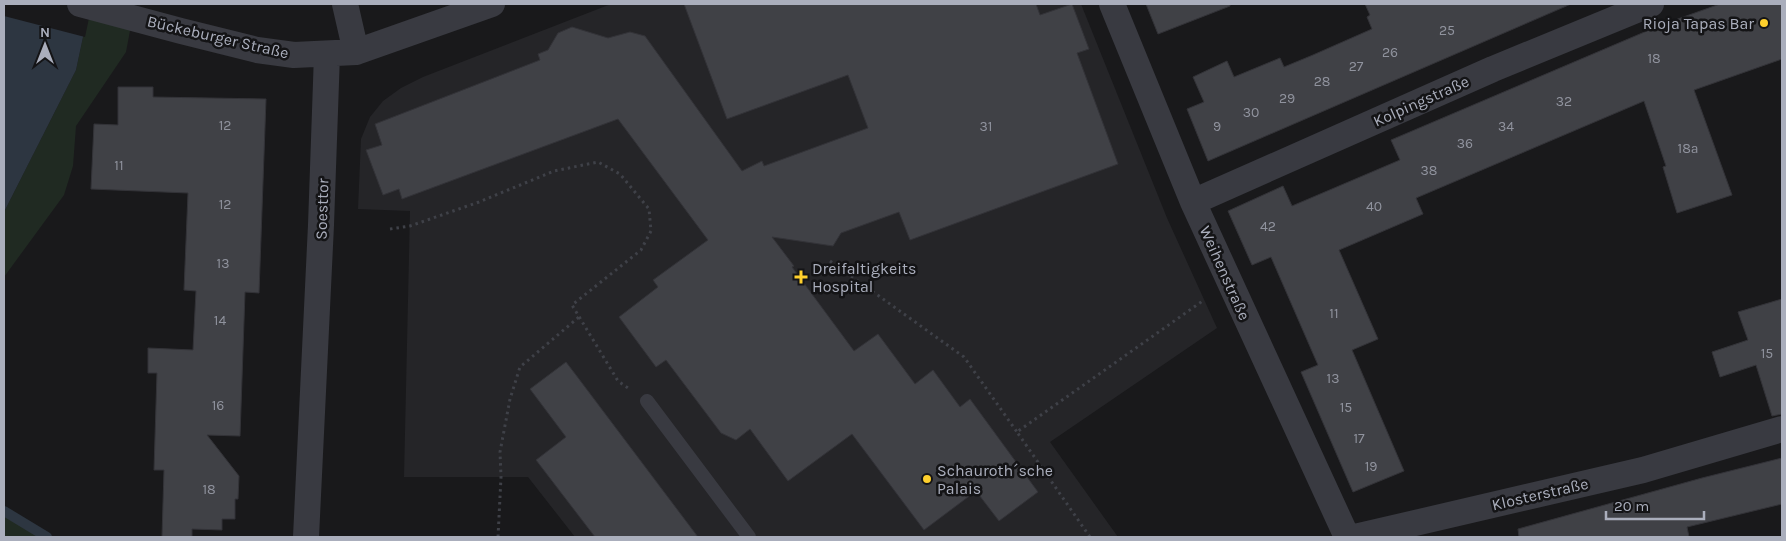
<svg xmlns="http://www.w3.org/2000/svg" width="1786" height="541" viewBox="0 0 1786 541" font-family="Karla,sans-serif">
	<rect width="100%" height="100%" fill="#19191b"/>
	<path fill="#252528" d="M611 4H1081L1167 218 1217 328 1050 442 1118 537H575L528 477H404L410 211 358 209 361 139 370 117 383 101 401 88 423 77Z"/>
	<path fill="#202a22" d="M90 4H135L126 52 76 126 73 166 64 195 4 277V212L76 70Z
		M4 512 42 534 45 537H4Z"/>
	<path fill="#2d3641" d="M4 4H90L76 70 4 212Z"/>
	<path fill="#19191b" d="M4 4H92L85 37 4 16Z"/>
	<g fill="none" stroke-linecap="round" stroke-linejoin="round">
		<path stroke="#2d3641" stroke-width="10" d="M4 511 47 537"/>
	</g>
	<path fill="#404146" stroke="#333338" d="M684 4H1036L1040 15 1072 4 1089 49 1077 53 1118 164 910 240 899 212 841 233 833 246 772 237 794 266 792 267 854 351 878 334 915 384 933 370 960 407 970 399 1038 492 999 521 976 491 924 530 852 434 788 481 750 429 736 440 721 433 666 360 656 367 619 317 658 287 653 280 708 240 618 119 402 199 399 189 383 195 366 150 382 145 375 124 540 60 538 54 548 50 558 33 572 27 608 38 630 32 645 36 742 171 762 161 764 166 868 128 848 75 727 119Z
		M1146 4H1230V6L1158 34Z
		M1365 4H1571L1208 161 1187 109 1204 102 1193 77 1227 61 1234 77 1280 58 1284 67 1313 55 1372 29 1367 17 1370 15Z
		M1720 4H1782V59L1694 90 1732 195 1677 213 1663 167 1666 166 1644 101 1416 198 1423 214 1339 250 1378 339 1352 350 1404 471 1353 492 1301 372 1318 365 1271 257 1252 265 1228 211 1283 186 1292 206 1400 160 1391 140 1661 25Z
		M118 87H153V97L266 99 259 293 245 292 240 436 207 435 239 476 238 499H235V519H222V530L192 529V537H162L164 470H154L157 373H148V348L193 350 196 291 184 290 188 193 91 189 94 124 118 125Z
		M1782 299V414L1772 416 1756 365 1720 377 1712 352 1748 340 1738 312Z
		M566 362 579 379 698 537H595L536 460 566 437 530 389Z
		M1782 458V504L1687 527 1689 537H1519L1518 529 1702 478Z"/>
	<g fill="none" stroke-linecap="round" stroke-linejoin="round">
		<path stroke="#3f4148" stroke-width="3" stroke-dasharray="2.5 4" stroke-linecap="butt" d="M390 229 410 226 479 202 554 171 598 162 620 174 649 209 651 231 641 250 572 305 618 381 628 388
			M830 261 964 357 1017 432
			M498 537 501 477 500 452 510 399 520 367 579 317
			M1090 537 1017 432 1204 300"/>
		<path stroke="#393a41" stroke-width="14" d="M647 401 749 537"/>
		<path stroke="#393a41" stroke-width="26" d="M80 4 181 31 257 50 294 55 356 52 492 4
			M345 4 356 52
			M1112 4 1193 202 1347 537
			M1193 202 1493 69 1651 4
			M306 537 321 225 327 54
			M1355 537 1643 470 1782 429"/>
	</g>
	<g fill="#ffd02d" stroke="#141416" stroke-width="2">
		<circle cx="1764" cy="23" r="5"/>
		<path d="M798.5 269.5h5v5h5v5h-5v5h-5v-5h-5v-5h5z"/>
		<circle cx="927" cy="479" r="5"/>
	</g>
	<g text-anchor="middle" dominant-baseline="central" stroke-width="5" stroke-linejoin="round" paint-order="stroke">
		<g font-size="14" fill="#90939e">
			<text x="1447" y="30">25</text>
			<text x="1390" y="52">26</text>
			<text x="1654" y="58">18</text>
			<text x="1356" y="66">27</text>
			<text x="1322" y="81">28</text>
			<text x="1287" y="98">29</text>
			<text x="1564" y="101">32</text>
			<text x="1251" y="112">30</text>
			<text x="225" y="125">12</text>
			<text x="986" y="126">31</text>
			<text x="1217" y="126">9</text>
			<text x="1506" y="126">34</text>
			<text x="1465" y="143">36</text>
			<text x="1688" y="148">18a</text>
			<text x="119" y="165">11</text>
			<text x="1429" y="170">38</text>
			<text x="225" y="204">12</text>
			<text x="1374" y="206">40</text>
			<text x="1268" y="226">42</text>
			<text x="223" y="263">13</text>
			<text x="1334" y="313">11</text>
			<text x="220" y="320">14</text>
			<text x="1767" y="353">15</text>
			<text x="1333" y="378">13</text>
			<text x="218" y="405">16</text>
			<text x="1346" y="407">15</text>
			<text x="1359" y="438">17</text>
			<text x="1371" y="466">19</text>
			<text x="209" y="489">18</text>
		</g>
		<g font-size="16" fill="#aaaebc" stroke="#141416" text-anchor="start">
			<text x="1754" y="23" text-anchor="end">Rioja Tapas Bar</text>
			<text x="812" y="268">Dreifaltigkeits<tspan x="812" dy="18">Hospital</tspan></text>
			<text x="937" y="470">Schauroth´sche<tspan x="937" dy="18">Palais</tspan></text>
		</g>
		<g font-size="16" fill="#aaaebc" stroke="#141416">
			<text transform="translate(218 37) rotate(13)">Bückeburger Straße</text>
			<text transform="translate(1421 101) rotate(-24)">Kolpingstraße</text>
			<text transform="translate(322 209) rotate(-88)">Soesttor</text>
			<text transform="translate(1225 273) rotate(66)">Weihenstraße</text>
			<text transform="translate(1540 494) rotate(-13)">Klosterstraße</text>
		</g>
	</g>
	<rect width="1786" height="541" fill="none" stroke="#aaaebc" stroke-width="10"/>
	<g transform="translate(45 45)" stroke="#141416" stroke-width="4" paint-order="stroke">
	<path d="M0-4L9 19L0 12L-9 19Z" fill="#aaaebc"/>
	<text y="-8" font-size="14" font-weight="bold" text-anchor="middle" fill="#aaaebc">N</text>
	</g>
	<path d="M1606 511v8h98v-8" fill="none" stroke="#aaaebc" stroke-width="2.5"/>
	<text x="1614" y="511" font-size="15" fill="#aaaebc" stroke="#141416" stroke-width="4" paint-order="stroke">20 m</text>
</svg>
